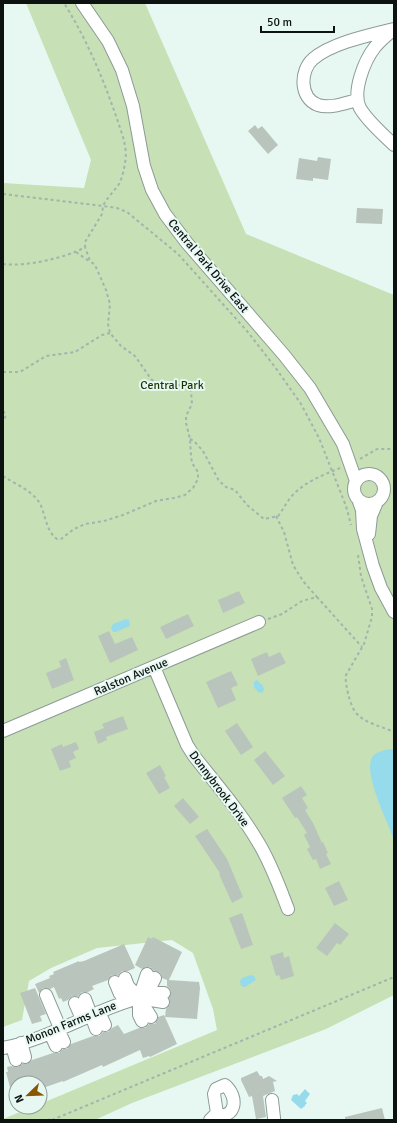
<svg xmlns="http://www.w3.org/2000/svg" width="397" height="1123" viewBox="0 0 397 1123" font-family="Signika,sans-serif">
	<rect width="100%" height="100%" fill="#e7f8f2"/>
	<path fill="#c7e0b5" d="M26 3H145L246 234 394 295V995L326 1029 132 1103 95 1120H3V1119L32 1107H40V1104L217 1030 213 1009 193 953 172 940 97 948 51 968 29 981 22 1020 3 1027V183L84 188 91 160Z"/>
	<path fill="#96dbeb" d="M126 619 129 620 130 626 116 632H113L111 628 113 624Z
		M257 680 263 686 264 690 262 693 258 692 254 687V682Z
		M391 749 394 750V840C388 823 365 777 371 760 373 752 384 750 391 749Z
		M251 975 254 976 256 980 245 987 241 986 240 981 242 978Z
		M305 1089 310 1094 305 1101 307 1103 305 1105V1106L301 1109 291 1100 293 1095 297 1094 299 1096Z"/>
	<path fill="#b9c5bc" d="M255 125 258 129 262 126 278 145 268 154 248 131Z
		M318 157 331 159 328 180 313 178V181L296 179 299 158 317 161Z
		M357 208 383 209 382 224 356 223Z
		M239 591 245 603 223 613 218 600Z
		M188 614 194 626 166 639 160 627Z
		M109 631 115 644 132 637 138 650 110 663 98 636Z
		M267 652 269 657 280 652 286 663 258 676 251 659Z
		M66 658 74 680 52 689 46 673 61 667 59 661Z
		M231 671 238 685 231 688 236 700 218 708 206 682Z
		M123 716 128 729 106 737 107 740 98 744 94 732 104 728 102 724Z
		M237 723 253 747 241 755 225 731Z
		M76 742 79 749 73 752 76 758 69 761 71 767 60 771 51 749 62 744 63 747Z
		M265 751 285 776 273 785 254 760Z
		M160 765 166 776 164 777 170 788 159 794 146 773Z
		M301 786 307 795 302 798 308 808 305 810 313 823 322 843 323 842 328 853 326 854 331 864 320 869 316 859 313 860 307 849 310 847 304 835 307 833 297 817 295 818 282 798Z
		M183 798 199 817 190 824 174 806Z
		M207 829 227 859 243 897 232 903 219 874 220 873 195 836Z
		M339 881 348 900 334 906 325 888Z
		M242 913 253 945 241 949 229 918Z
		M335 923 349 934 340 945 337 943 327 956 316 948Z
		M148 937 152 939 153 937 182 952 169 980 199 982 200 988 197 1019 165 1017 177 1044 150 1057 149 1056 143 1058 140 1050 103 1067 102 1065 63 1082V1081L40 1089V1083H16V1099H13L6 1072H8L7 1067 11 1066 18 1067 22 1064H27L32 1060 53 1053H59L63 1049H67L71 1044 93 1036H99L103 1032H108L112 1028 118 1025 124 1034 139 1028H145L149 1024H155L158 1017 164 1015 165 1017 166 1009 170 1004 169 998 171 993 170 989 167 986V980L162 978 161 974 159 972 154 971 150 967H146L142 969 135 965Z
		M124 944 135 968 128 971H122L118 975H112L108 980 92 986 94 989 88 992H82L78 996H72L68 1000 63 1002 61 998 59 999 54 987 50 989 43 988 39 993 35 984 50 978 49 976 54 974 53 972 79 961V962L84 961Z
		M283 952 284 958 289 956 294 976 281 980 279 975 276 976 270 956Z
		M35 988 46 1014 40 1016 42 1021 32 1024 20 993Z
		M257 1071 260 1076H262L263 1079 269 1076 277 1081 273 1082 275 1091 263 1096 266 1117 256 1119 252 1096 249 1097 241 1080V1078Z
		M382 1108 385 1120H345V1117Z"/>
	<g fill="none" stroke-linecap="round" stroke-linejoin="round">
		<g stroke="#8c9b96" stroke-width="14">
			<path id="minor" d="M82 3 108 41 122 70 133 106 144 166 152 190 165 214 187 243 284 355 310 388 343 444 356 481
				M393 30C387 35 380 41 375 47 364 61 352 92 360 108 368 122 383 134 394 145
				M357 100C345 103 330 109 318 105 299 98 300 70 313 59 331 43 370 35 394 29
				M354 489a15 15 0 1 1 30 0a15 15 0 1 1-30 0Z
				M358 499 362 510 363 529 373 566 381 588 394 612
				M369 534 371 516 377 502
				M154 667 187 745 194 756C216 784 240 811 258 842 271 863 279 886 288 909
				M3 731 259 622
				M147 974 139 998 151 986 155 978
				M115 982 120 994 139 998 128 986 125 978
				M46 995 60 1028
				M85 999 91 1015
				M163 1002 139 998 155 993H164
				M75 1003 82 1019
				M99 1012 105 1025
				M91 1015 96 1029
				M142 1021 139 1015V998L151 1017
				M58 1029 64 1042
				M50 1033 56 1046
				M21 1043 25 1057
				M12 1046 16 1060
				M3 1048C50 1039 93 1010 139 998
				M272 1100 274 1118V1120
				M210 1120 217 1113 214 1094 216 1089 225 1085C239 1097 236 1119 216 1115"/>
		</g>
		<path stroke="#a5b2ae" stroke-width="2" stroke-dasharray="3 3" stroke-linecap="butt" d="M3 194 103 206C107 197 114 192 119 184 122 178 124 170 125 163 128 148 122 134 117 119 103 78 87 40 64 3
			M76 252 89 261
			M3 264C24 267 67 258 85 247V242L102 214 103 206 117 208 127 212 178 254 247 331 275 367 301 404 319 438 346 506 351 525
			M3 372H20L46 356 75 352 102 335 110 333
			M3 411 6 415 3 422
			M190 439 194 441 203 451 219 481 226 487 235 490 247 505 264 519 278 516C283 510 286 503 291 497 304 482 321 476 340 468
			M360 459 377 449H394
			M3 476C15 484 31 490 39 502 46 514 45 530 57 539H61L74 529 85 524 104 521 123 515 156 501 174 498 185 495 193 488 198 479V472L192 463 191 456 190 439 186 423V416L192 404 191 391C181 383 178 384 166 388L157 384 151 379 135 356 121 346 110 333 108 324 110 304 106 290 95 265 90 261 85 247
			M276 516 284 532 293 565 303 581 317 597
			M358 555 361 576 372 609V617L364 644 346 675C345 682 347 687 348 694 350 700 352 709 357 714 365 723 383 727 394 732
			M268 619 282 614 302 601 317 597 362 647
			M47 1120 53 1119
			M52 1120 394 977"/>
		<use href="#minor" stroke="#fff" stroke-width="12"/>
	</g>
	<g text-anchor="middle" dominant-baseline="central" stroke-width="4" stroke-linejoin="round" paint-order="stroke">
		<g font-size="12" fill="#0c1210" stroke="#e7f8f2">
			<text transform="translate(208 266) rotate(50)">Central Park Drive East</text>
			<text transform="translate(131 677) rotate(-23)">Ralston Avenue</text>
			<text transform="translate(219 789) rotate(53)">Donnybrook Drive</text>
			<text transform="translate(71 1023) rotate(-22)">Monon Farms Lane</text>
		</g>
		<g font-size="12" fill="#1b3400" stroke="#e7f8f2">
			<text x="172" y="385">Central Park</text>
		</g>
	</g>
	<rect width="397" height="1123" fill="none" stroke="#0c1210" stroke-width="8"/>
	<g transform="translate(28 1095) rotate(247)"><circle r="19" fill="#e7f8f2" stroke="#8f9c98"/>
	<path d="M0-3L7 15L0 10L-7 15Z" fill="#895700"/>
	<text y="-6" font-size="11" font-weight="bold" text-anchor="middle" fill="#0c1210">N</text>
	</g>
	<path d="M261 26v6h73v-6" fill="none" stroke="#0c1210" stroke-width="2"/>
	<text x="267" y="26" font-size="12" fill="#0c1210" stroke="#e7f8f2" stroke-width="3" paint-order="stroke">50 m</text>
</svg>
